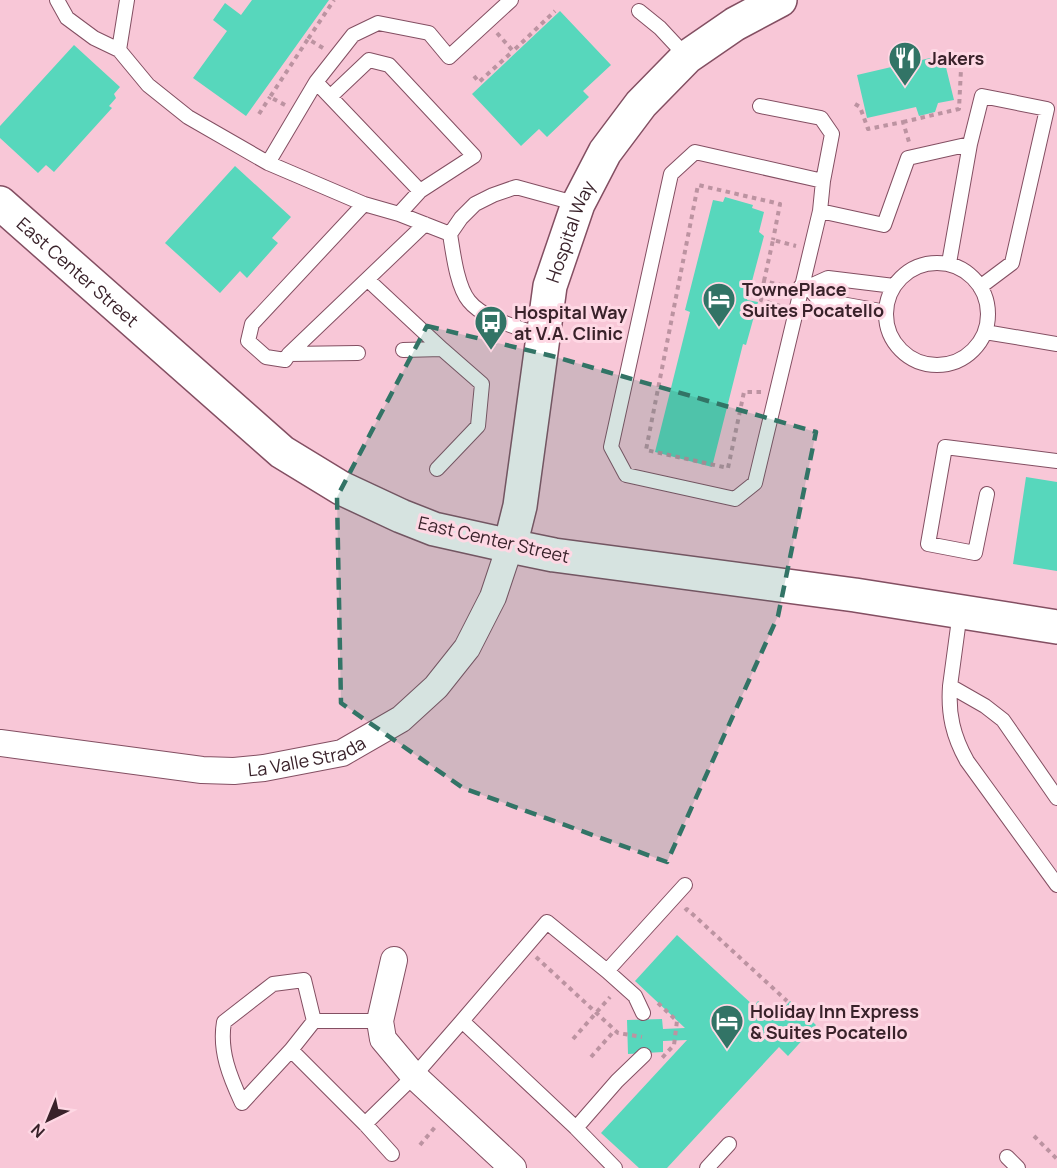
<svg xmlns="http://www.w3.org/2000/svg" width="1057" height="1168" viewBox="0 0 1057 1168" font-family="Manrope,sans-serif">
	<rect width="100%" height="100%" fill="#f8c7d7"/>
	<path fill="#57d7bc" d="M252 0H329L246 116 193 78 227 31 213 20 225 3 241 15Z
		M560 11 611 65 583 91 589 97 547 137 539 129 521 146 472 94Z
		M74 45 120 87 114 94 116 98 109 106 112 108 54 172 46 165 38 173 0 138V126Z
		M943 55 954 100 938 103 935 112 919 116 916 107 867 118 857 75Z
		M235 166 291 217 272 238 278 243 247 278 240 271 220 293 165 243Z
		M725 197 753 205 752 208 764 212 759 232 764 236 747 300 758 302 746 345 743 344 712 467 655 452 690 312 685 310 713 200 723 202Z
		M1026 477 1057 482V571L1013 564Z
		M677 935 754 1006 758 1001 776 1017 790 1001 816 1025 788 1056 779 1047 667 1168H639L601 1133 687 1040 663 1041V1052L628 1054 627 1020 662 1019 663 1029 685 1028 635 981Z"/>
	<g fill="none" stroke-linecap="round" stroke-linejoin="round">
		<g stroke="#834f62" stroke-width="16">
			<path id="service" d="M57 0 67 18 94 38 119 50 127 0
				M639 11 660 28 687 57
				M119 50 148 85 188 117 268 163 364 204 399 214 450 234C453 252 457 287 469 301 484 320 522 328 544 337
				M316 82 353 35 378 23 429 33 449 57 511 0
				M331 96 369 60 389 65 474 156 420 191
				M760 106 821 118 832 134 823 181
				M695 152 823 181 820 211 755 483 735 499 626 475 611 447 671 174Z
				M268 163 316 82 420 191 399 214
				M364 204 252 324 248 341 266 357 285 360 289 354 425 224
				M820 211 884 225 908 158 970 144
				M450 234 461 218 475 204 493 195 516 187 578 204
				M886 314a51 51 0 1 1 102 0a51 51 0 1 1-102 0Z
				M949 263 970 144 982 96 1047 109 1012 263 980 287
				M368 280 442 349 403 350
				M801 286 808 287 828 278 894 286
				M808 287 819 300 886 312
				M985 332 1057 344
				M289 354 358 353
				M437 469 478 426 482 384 442 349
				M987 494 975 553 928 544 945 447 1057 461
				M950 686 960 612
				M1057 798 1003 720 985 706 950 686C948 714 953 736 967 761L1057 885
				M607 971 635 996 643 1013
				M314 1021H380
				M462 1021 547 922 607 971 685 885
				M291 1050 314 1021 304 980 273 984 224 1022C219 1051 230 1077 242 1103L291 1050 365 1124 414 1076 462 1021 576 1128 615 1168
				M365 1124 392 1154
				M576 1128 617 1081 644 1055
				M1007 1157 1018 1168
				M707 1168 729 1144"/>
		</g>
		<g stroke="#834f62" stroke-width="28">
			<g id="minor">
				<path id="s1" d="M0 743 202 770 234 771 264 768 342 753 401 719 436 687 467 648 493 597 510 546"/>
				<path d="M394 960 380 1021 383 1039 414 1076 513 1168"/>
			</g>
		</g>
		<g stroke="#834f62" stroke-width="36">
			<g id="tertiary">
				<path id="s2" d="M0 203 282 452 341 488 401 516 434 529 510 546 520 506 550 286 578 204 605 152 641 104 687 57 735 24 780 0"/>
			</g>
		</g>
		<g stroke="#834f62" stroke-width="36">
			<path id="secondary" d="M510 546 554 555 855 595 1057 627"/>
		</g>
		<path stroke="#bc93a1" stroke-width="4" stroke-dasharray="4.5 4.5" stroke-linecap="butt" d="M497 33 513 51 555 11
			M323 48 308 39 334 0
			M474 76 479 82 513 51
			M855 104 860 107 868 129 903 122 909 142
			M285 105 270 97 308 39
			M259 114 270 97
			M903 122 959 109 961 69
			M764 281 773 240 796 246
			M780 306 761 300 764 281 785 286
			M761 392H744L728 468 646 450 698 185 780 204 773 240
			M685 911 687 909 787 1001
			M536 957 618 1033 642 1037
			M658 1003 677 1021 674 1045 660 1060
			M573 1039 610 997
			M591 1057 615 1030
			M1034 1136 1057 1159
			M420 1145 436 1126"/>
		<use href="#service" stroke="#fff" stroke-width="14"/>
		<use href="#minor" stroke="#fff" stroke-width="26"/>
		<use href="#tertiary" stroke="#fff" stroke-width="33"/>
		<use href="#secondary" stroke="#fff" stroke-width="33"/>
	</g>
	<path fill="#327466" fill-opacity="0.2" stroke="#327466" stroke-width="4.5" stroke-dasharray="12 8" stroke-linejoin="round" d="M427 326 552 356 816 432 778 616 667 862 463 788 341 703 337 497Z"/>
	<defs>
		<g id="restaurant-pin" transform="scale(1.725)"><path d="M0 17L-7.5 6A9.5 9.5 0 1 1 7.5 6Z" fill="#327466" stroke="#fed8e4"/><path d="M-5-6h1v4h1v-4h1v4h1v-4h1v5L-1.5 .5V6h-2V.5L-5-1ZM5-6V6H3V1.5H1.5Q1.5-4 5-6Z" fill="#fff"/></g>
		<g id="hotel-pin" transform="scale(1.725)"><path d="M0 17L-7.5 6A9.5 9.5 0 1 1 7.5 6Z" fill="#327466" stroke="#fed8e4"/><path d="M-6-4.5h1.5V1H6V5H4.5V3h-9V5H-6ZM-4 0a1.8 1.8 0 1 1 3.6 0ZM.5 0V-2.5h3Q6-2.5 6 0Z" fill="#fff"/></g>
		<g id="bus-pin" transform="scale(1.725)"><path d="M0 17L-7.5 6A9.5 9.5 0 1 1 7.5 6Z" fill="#327466" stroke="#fed8e4"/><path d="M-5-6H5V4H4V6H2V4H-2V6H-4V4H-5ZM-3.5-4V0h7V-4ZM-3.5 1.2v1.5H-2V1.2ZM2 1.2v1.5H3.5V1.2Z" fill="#fff"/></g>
	</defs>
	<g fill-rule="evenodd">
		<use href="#restaurant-pin" x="905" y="58"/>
		<use href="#hotel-pin" x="719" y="299"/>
		<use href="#bus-pin" x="491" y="322"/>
		<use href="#hotel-pin" x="727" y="1021"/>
	</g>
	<g text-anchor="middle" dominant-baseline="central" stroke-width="6" stroke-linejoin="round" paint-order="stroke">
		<g font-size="18" font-weight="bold" fill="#39222a" stroke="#fed8e4" text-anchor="start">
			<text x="928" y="58">Jakers</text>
			<text x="742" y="289">TownePlace<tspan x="742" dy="21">Suites Pocatello</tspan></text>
			<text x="514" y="312">Hospital Way<tspan x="514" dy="21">at V.A. Clinic</tspan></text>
			<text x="750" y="1011">Holiday Inn Express<tspan x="750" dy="21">&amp; Suites Pocatello</tspan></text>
		</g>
		<g font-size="18" fill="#39222a" stroke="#fed8e4">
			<text stroke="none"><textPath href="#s2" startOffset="946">Hospital Way</textPath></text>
			<text stroke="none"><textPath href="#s2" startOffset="104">East Center Street</textPath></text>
			<text transform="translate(494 539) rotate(13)">East Center Street</text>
			<text stroke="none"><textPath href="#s1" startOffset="310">La Valle Strada</textPath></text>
		</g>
	</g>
	<g transform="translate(48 1120) rotate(223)" stroke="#fed8e4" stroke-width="4.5" paint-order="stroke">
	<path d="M0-4.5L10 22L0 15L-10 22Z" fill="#39222a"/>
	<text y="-9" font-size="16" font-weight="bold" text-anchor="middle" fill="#39222a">N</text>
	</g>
</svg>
